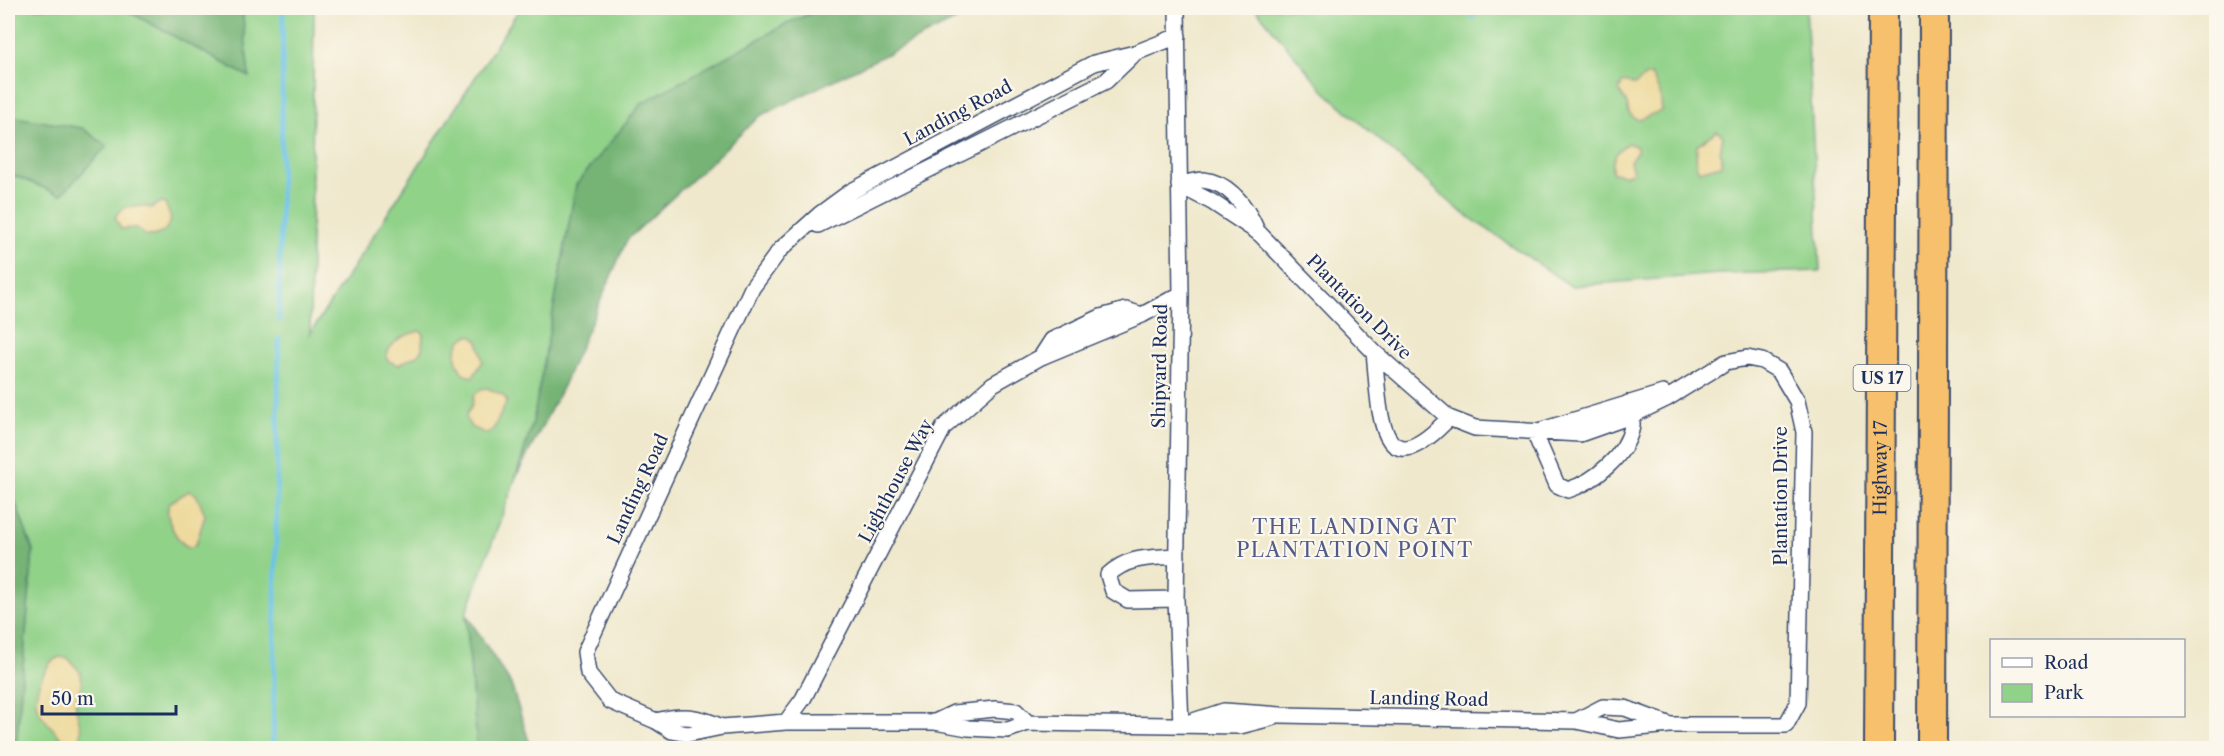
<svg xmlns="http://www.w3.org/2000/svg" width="2224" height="756" viewBox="0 0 2224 756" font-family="'Libre Caslon Text',serif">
	<rect width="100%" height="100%" fill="#fbf7ec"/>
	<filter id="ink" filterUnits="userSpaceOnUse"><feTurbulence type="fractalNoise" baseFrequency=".0167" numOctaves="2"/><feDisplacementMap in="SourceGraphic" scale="12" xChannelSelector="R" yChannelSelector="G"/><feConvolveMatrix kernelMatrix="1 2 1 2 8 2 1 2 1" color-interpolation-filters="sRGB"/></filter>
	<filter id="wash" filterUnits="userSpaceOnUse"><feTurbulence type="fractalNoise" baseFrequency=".008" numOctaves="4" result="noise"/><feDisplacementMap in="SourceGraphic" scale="24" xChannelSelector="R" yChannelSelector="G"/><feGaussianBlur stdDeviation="1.35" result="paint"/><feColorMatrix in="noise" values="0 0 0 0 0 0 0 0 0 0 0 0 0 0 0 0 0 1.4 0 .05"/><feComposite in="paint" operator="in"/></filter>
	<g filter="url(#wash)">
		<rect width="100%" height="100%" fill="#efe8cc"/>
		<path fill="#91d289" stroke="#568074" stroke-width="1.5" d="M8 8H122L249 77 242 8H314L310 334 520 8H824L788 23 643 103 576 185 533 422 516 477 466 614 477 748H16L33 551 8 482V173L61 195 82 128 8 116Z
			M1255 8H1806L1820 271 1718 274 1571 286 1459 210 1324 91Z"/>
		<path fill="#74b475" stroke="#48726a" stroke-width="1.5" d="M122 8H242L249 77Z
			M824 8H987L975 11 760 116 627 240 563 386 516 477 533 422 576 185 642 103 788 23Z
			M8 116 82 128 107 146 61 195 8 173Z
			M8 482 33 551 16 748H8Z
			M466 614 511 684 531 748H477Z"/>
		<path fill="#eeda9e" stroke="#84847e" stroke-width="1.5" d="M1651 75 1660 93 1662 111C1659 113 1655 113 1652 114 1641 118 1640 125 1629 113L1627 104 1619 90 1623 82 1635 85 1646 76Z
			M1717 131 1723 136 1720 151 1722 156 1721 165 1699 171 1696 165 1697 145Z
			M1628 143 1637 147V151L1630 161 1633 172 1625 175 1613 173C1609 162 1618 148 1628 143Z
			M161 202 166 205 171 219C167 232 159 237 146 236L136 228 121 229 115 217C124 204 137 204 151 208Z
			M420 331 423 333 422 349 418 355 398 365 388 361 386 357C390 341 405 334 420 331Z
			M471 335 478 341 483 361 473 377 464 375C453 361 451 341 471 335Z
			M487 388 503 395 507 401 494 428 487 434 471 427 466 418 467 413 471 408 474 395 481 389Z
			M189 491 196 494 205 514 204 519 196 544 190 548C176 542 164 518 169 503Z
			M60 657 68 658 81 673C83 690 79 687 76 700 73 716 91 734 72 744 63 742 60 737 54 730 36 711 30 703 42 677 47 668 49 660 60 657Z"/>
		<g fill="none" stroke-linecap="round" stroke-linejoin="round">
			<path stroke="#6cc2e9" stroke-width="5" d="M1473 8V17
				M279 320 283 8
				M273 748 279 339"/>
		</g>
	</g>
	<g filter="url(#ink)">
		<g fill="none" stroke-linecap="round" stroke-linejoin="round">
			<g stroke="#3b4b6e" stroke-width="18">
				<path id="street" d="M1177 8 1181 294 1176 599 1181 725
					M1178 36 1135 53 1094 63 850 192 820 214 780 250 752 288 585 652 588 673 610 701 656 721 672 731 688 734 722 727 786 722H935L968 728 1008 730 1028 723 1240 726 1271 718
					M1179 185 1212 202 1259 233 1374 352 1449 418 1475 428 1580 434 1631 416 1666 399 1726 362 1747 358 1762 361 1779 371 1797 401 1804 432 1798 703 1786 725H1670L1619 730 1576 721 1281 715 1224 711 1181 725
					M1179 185C1187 183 1195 180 1203 180 1232 183 1248 209 1258 233
					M818 225 1106 81 1133 55
					M1374 352C1380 406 1376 495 1449 418
					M1041 357 1052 340 1101 317 1126 310 1142 315
					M1545 429 1663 393
					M1534 432 1557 485 1568 490C1594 482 1627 455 1632 426 1633 419 1629 410 1628 403
					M1176 599 1128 600 1113 591 1108 575C1128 556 1150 558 1177 556
					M656 721C683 714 697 716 722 727
					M1576 721 1603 707 1625 708 1668 724
					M786 722 803 699 944 427 993 384 1041 357 1142 315 1181 294
					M935 722 954 713 995 709 1016 711 1028 723"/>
			</g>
			<g stroke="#3b4b6e" stroke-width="32">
				<g id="highway">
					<path id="s1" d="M1879 748 1883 8"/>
					<path d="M1932 748 1934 8"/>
				</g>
			</g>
			<use href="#street" stroke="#fff" stroke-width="15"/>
			<use href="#highway" stroke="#f7c06c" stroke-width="28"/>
		</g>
	</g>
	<g text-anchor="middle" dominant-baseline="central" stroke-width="4.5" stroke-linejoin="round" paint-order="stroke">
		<rect fill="#fbf7ec" stroke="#5e6b89" stroke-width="1.5" x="1853.5" y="365" width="57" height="26" rx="4.5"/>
		<g font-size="16" font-weight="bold" fill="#1b2f5e">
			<text x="1882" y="378">US 17</text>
		</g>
		<g font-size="18" fill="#1b2f5e" stroke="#fbf7ec">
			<text transform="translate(958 113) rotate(-28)">Landing Road</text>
			<text transform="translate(1359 307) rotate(45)">Plantation Drive</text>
			<text transform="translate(1160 366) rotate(-89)">Shipyard Road</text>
			<text stroke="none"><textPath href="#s1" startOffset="280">Highway 17</textPath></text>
			<text transform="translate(896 481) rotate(-62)">Lighthouse Way</text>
			<text transform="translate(638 489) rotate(-65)">Landing Road</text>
			<text transform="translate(1781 496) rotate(-90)">Plantation Drive</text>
			<text transform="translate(1429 699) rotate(1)">Landing Road</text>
		</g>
		<g font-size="20" letter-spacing="1.5" fill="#525c8a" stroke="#fbf7ec">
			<text x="1355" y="527">THE LANDING AT<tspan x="1355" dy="23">PLANTATION POINT</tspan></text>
		</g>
	</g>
	<rect width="2224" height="756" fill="none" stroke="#fbf7ec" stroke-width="30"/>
	<rect x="1990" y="639" width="195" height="78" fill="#fbf7ec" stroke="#a1a7b3" stroke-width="1.5"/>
	<rect x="2002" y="658" width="30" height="9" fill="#ffffff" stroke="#a1a7b3" stroke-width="1.5"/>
	<text x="2044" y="669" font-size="18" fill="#1b2f5e">Road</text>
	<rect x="2002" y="684" width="30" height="18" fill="#91d289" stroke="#a1a7b3" stroke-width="1.5"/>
	<text x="2044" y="699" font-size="18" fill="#1b2f5e">Park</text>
	<path d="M42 705v9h134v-9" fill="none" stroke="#1b2f5e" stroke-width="3"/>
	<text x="51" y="705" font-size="18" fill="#1b2f5e" stroke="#fbf7ec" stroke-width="4.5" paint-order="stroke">50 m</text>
</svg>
